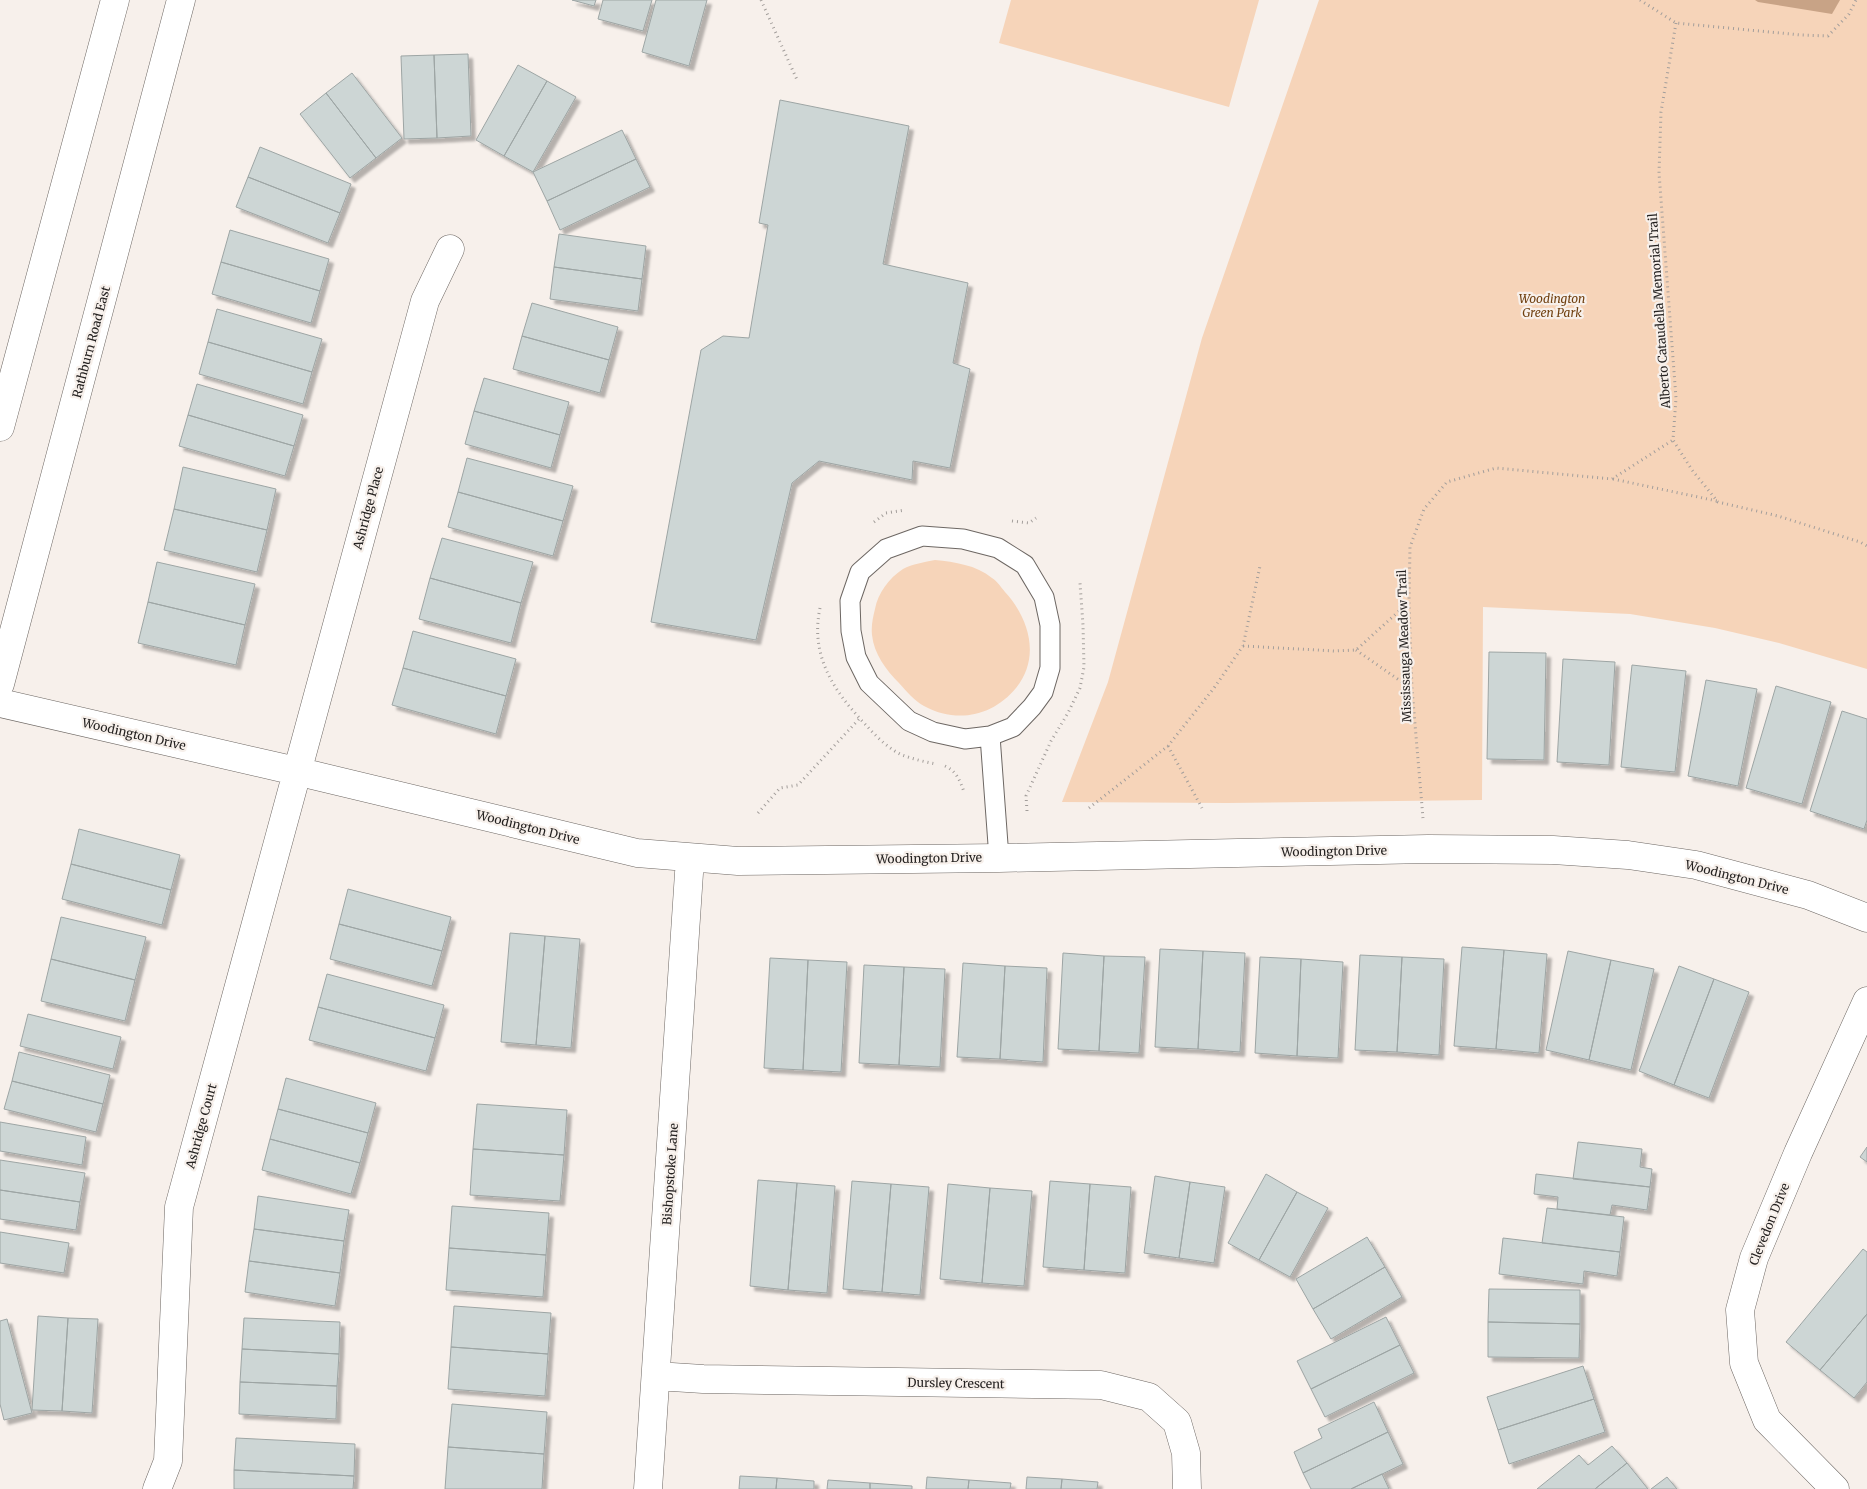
<svg xmlns="http://www.w3.org/2000/svg" width="1867" height="1489" viewBox="0 0 1867 1489" font-family="Merriweather,serif">
	<defs>
		<filter id="shadow"><feDropShadow dx="4.5" dy="4.5" stdDeviation="1" flood-color="#0004"/></filter>
	</defs>
	<rect width="100%" height="100%" fill="#f7f0eb"/>
	<path fill="#f6d4b9" d="M1011 0H1259L1229 107 999 43Z
		M1319 0H1867V669L1779 643 1715 628 1630 614 1483 607 1482 800 1227 803 1062 802 1108 682 1202 338Z
		M935 560C955 562 976 565 992 578 997 581 1001 587 1005 592 1029 618 1041 657 1016 688 993 716 957 724 924 706 915 701 906 691 899 683 886 670 874 654 872 635 871 626 873 617 875 609 878 593 889 578 903 569 912 564 925 562 935 560Z"/>
	<path fill="#c8a386" d="M1755 0H1840L1832 14 1758 2Z"/>
	<path fill="#cdd6d5" stroke="#9da5a4" filter="url(#shadow)" d="M572 0H596L594 6Z
		M603 0H652L643 31 598 19Z
		M656 0H707L689 66 642 52Z
		M468 54 471 136 437 138 434 55Z
		M434 55 437 138 404 139 401 56Z
		M518 65 547 81 504 156 476 140Z
		M352 73 402 138 376 158 326 93Z
		M547 81 576 97 533 172 504 156Z
		M326 93 376 158 350 178 300 114Z
		M780 100 909 126 883 264 968 283 953 363 970 369 950 468 913 461 912 480 819 461 792 483 756 640 651 622 701 350 723 336 749 338 768 225 759 223Z
		M622 130 636 159 547 201 533 172Z
		M260 147 351 184 340 213 248 177Z
		M636 159 650 187 560 230 547 201Z
		M248 177 340 213 328 243 236 207Z
		M230 230 329 259 320 291 221 262Z
		M559 234 646 246 642 279 554 267Z
		M221 262 320 291 311 323 212 294Z
		M554 267 642 279 638 311 550 299Z
		M532 303 618 327 609 360 522 336Z
		M217 309 322 339 312 372 208 342Z
		M522 336 609 360 600 393 513 369Z
		M208 342 312 372 303 404 199 374Z
		M484 378 569 402 560 435 474 411Z
		M197 384 303 415 294 446 188 415Z
		M474 411 560 435 551 468 465 444Z
		M188 415 294 446 285 476 179 446Z
		M467 458 573 486 563 521 458 492Z
		M183 467 276 489 267 530 174 509Z
		M458 492 563 521 553 556 448 527Z
		M174 509 267 530 257 572 164 550Z
		M442 538 533 562 521 603 430 578Z
		M157 562 255 584 245 625 148 602Z
		M430 578 521 603 511 643 419 619Z
		M148 602 245 625 236 665 138 643Z
		M413 631 516 659 506 696 403 668Z
		M1489 652 1546 653 1544 760 1487 759Z
		M1563 659 1615 662 1609 765 1557 762Z
		M1632 665 1686 671 1675 772 1621 767Z
		M403 668 506 696 496 734 392 705Z
		M1706 680 1757 689 1738 786 1688 776Z
		M1776 686 1831 702 1802 804 1746 788Z
		M1842 711 1867 719V820L1864 829 1810 811Z
		M79 829 180 855 171 890 71 864Z
		M71 864 171 890 162 925 62 899Z
		M348 889 451 917 442 951 339 924Z
		M61 917 146 937 135 980 51 959Z
		M339 924 442 951 432 986 330 959Z
		M510 933 545 936 536 1045 501 1042Z
		M545 936 580 939 571 1048 536 1045Z
		M1462 947 1504 950 1496 1049 1454 1046Z
		M1160 949 1203 951 1198 1049 1155 1047Z
		M1504 950 1547 954 1539 1053 1496 1049Z
		M1203 951 1245 953 1240 1052 1198 1049Z
		M1568 951 1611 960 1589 1060 1546 1050Z
		M1063 953 1104 956 1099 1051 1058 1049Z
		M1360 955 1402 957 1397 1052 1355 1050Z
		M1104 956 1145 957 1139 1053 1099 1051Z
		M1260 957 1301 959 1297 1056 1255 1053Z
		M1402 957 1444 959 1439 1055 1397 1052Z
		M770 958 808 960 803 1070 764 1068Z
		M51 959 135 980 125 1021 41 1001Z
		M1301 959 1343 962 1338 1058 1297 1056Z
		M808 960 847 962 841 1072 803 1070Z
		M1611 960 1654 969 1631 1070 1589 1060Z
		M963 963 1005 966 1000 1059 957 1057Z
		M864 965 904 967 899 1065 859 1063Z
		M1005 966 1047 968 1043 1062 1000 1059Z
		M1679 966 1714 979 1674 1085 1639 1071Z
		M904 967 945 969 940 1067 899 1065Z
		M327 974 444 1005 435 1038 318 1007Z
		M1714 979 1749 992 1709 1098 1674 1085Z
		M318 1007 435 1038 426 1071 309 1040Z
		M28 1014 121 1037 113 1069 20 1046Z
		M19 1052 110 1075 103 1104 12 1081Z
		M286 1078 376 1103 368 1133 278 1109Z
		M12 1081 103 1104 96 1132 4 1109Z
		M477 1104 567 1110 564 1155 473 1149Z
		M278 1109 368 1133 360 1163 270 1139Z
		M0 1122 86 1137 82 1165 0 1151Z
		M270 1139 360 1163 351 1194 262 1170Z
		M1578 1142 1642 1149 1640 1167 1652 1169 1650 1187 1573 1179Z
		M1867 1147V1162L1860 1157Z
		M473 1149 564 1155 560 1201 470 1195Z
		M0 1160 85 1173 80 1202 0 1190Z
		M1266 1174 1297 1192 1259 1260 1228 1243Z
		M1536 1174 1650 1187 1647 1210 1612 1205 1610 1215 1557 1209 1558 1197 1534 1194Z
		M1155 1176 1190 1182 1179 1258 1144 1253Z
		M758 1180 797 1183 788 1290 750 1286Z
		M852 1181 891 1184 882 1292 843 1289Z
		M1050 1181 1090 1184 1084 1270 1043 1267Z
		M1190 1182 1225 1187 1214 1263 1179 1258Z
		M797 1183 835 1186 827 1293 788 1290Z
		M891 1184 929 1187 920 1295 882 1292Z
		M948 1184 990 1188 982 1283 940 1279Z
		M1090 1184 1131 1187 1125 1273 1084 1270Z
		M990 1188 1032 1191 1024 1286 982 1283Z
		M0 1190 80 1202 76 1230 0 1219Z
		M1297 1192 1328 1208 1290 1277 1259 1260Z
		M258 1196 349 1210 344 1241 254 1229Z
		M452 1206 549 1213 546 1255 449 1248Z
		M1547 1208 1624 1217 1620 1252 1542 1243Z
		M254 1229 344 1241 340 1273 249 1261Z
		M0 1232 69 1243 64 1273 0 1263Z
		M1367 1237 1385 1267 1313 1309 1296 1279Z
		M1503 1238 1620 1252 1617 1276 1584 1271 1583 1284 1499 1274Z
		M449 1248 546 1255 543 1297 446 1290Z
		M1863 1249 1867 1252V1314L1820 1370 1786 1342Z
		M249 1261 340 1273 335 1306 245 1292Z
		M1385 1267 1402 1297 1331 1339 1313 1309Z
		M1489 1289 1580 1290V1324L1488 1322Z
		M454 1306 551 1313 548 1354 451 1347Z
		M1867 1314V1382L1854 1398 1820 1370Z
		M38 1316 68 1318 62 1411 32 1410Z
		M1386 1317 1400 1345 1311 1389 1297 1361Z
		M68 1318 98 1319 92 1413 62 1411Z
		M244 1318 340 1322 339 1354 242 1349Z
		M7 1319 32 1413 4 1420 0 1404V1321Z
		M1488 1322 1580 1324 1579 1358 1488 1357Z
		M1400 1345 1414 1373 1325 1417 1311 1389Z
		M451 1347 548 1354 545 1396 448 1389Z
		M242 1349 339 1354 337 1386 240 1382Z
		M1583 1366 1594 1399 1498 1430 1487 1397Z
		M240 1382 337 1386 336 1419 239 1414Z
		M1594 1399 1605 1432 1509 1464 1498 1430Z
		M1374 1402 1388 1432 1303 1473 1294 1452 1322 1438 1318 1429Z
		M452 1404 547 1412 544 1454 448 1447Z
		M1388 1432 1403 1464 1351 1489H1311L1303 1473Z
		M236 1438 355 1444 354 1476 234 1470Z
		M1612 1446 1627 1463 1595 1489H1537L1579 1455 1588 1465Z
		M448 1447 544 1454 542 1489H445Z
		M1627 1463 1648 1489H1595Z
		M234 1470 354 1476 353 1489H234Z
		M1382 1474 1389 1489H1351Z
		M740 1476 777 1478 776 1489H739Z
		M927 1477 969 1480 968 1489H926Z
		M1027 1477 1062 1479 1061 1489H1026Z
		M1667 1477 1677 1489H1651Z
		M777 1478 814 1481V1489H776Z
		M1062 1479 1098 1482 1097 1489H1061Z
		M828 1480 870 1483V1489H827Z
		M969 1480 1011 1483 1010 1489H968Z
		M870 1483 912 1486V1489H870Z"/>
	<g fill="none" stroke-linecap="round" stroke-linejoin="round">
		<g stroke="#6d6763" stroke-width="21">
			<path id="service" d="M922 536 963 539 998 548 1025 565 1044 597 1050 625V668L1043 692 1032 707 1013 727 990 736 965 739 933 732 909 721 869 683 856 657 851 631 850 601 860 572 886 549Z
				M990 736 999 858"/>
		</g>
		<g stroke="#6d6763" stroke-width="29">
			<path id="minor" d="M0 703 296 771 637 853 738 861 999 858 1428 849 1553 850 1628 855 1696 865 1808 895 1867 918
				M656 1376 703 1379 1101 1385 1149 1397 1177 1422 1186 1453 1187 1489
				M157 1489 168 1461 179 1207 425 301 450 249
				M648 1489 690 858
				M1835 1489 1767 1420 1744 1363 1740 1310 1754 1258 1798 1153 1867 1001"/>
		</g>
		<g stroke="#6d6763" stroke-width="29">
			<path id="tertiary" d="M0 427 115 0
				M0 684 181 0"/>
		</g>
		<path stroke="#a39e9b" stroke-width="3" stroke-dasharray="1 4" stroke-linecap="butt" d="M761 0 798 82
			M1640 0 1676 23 1801 35 1828 36 1849 14 1856 0
			M1676 23 1661 112 1659 173 1676 398 1673 440 1692 470 1718 502 1778 516 1860 542 1867 546
			M1613 479 1717 501
			M1012 521 1029 523 1036 518
			M874 522 886 513 905 510
			M820 608C810 655 833 690 864 723 875 735 887 748 902 755 913 759 925 762 936 764
			M1243 646 1335 651 1356 650 1409 602
			M1356 650 1412 689
			M1168 746 1202 808
			M945 766C956 771 960 780 964 792
			M1089 808 1168 746 1214 688 1243 646 1260 566
			M1027 811 1026 796 1051 741 1068 713 1080 688 1084 667 1083 625 1080 583
			M758 813 780 788 798 785 860 718
			M1423 818 1412 689 1409 602 1410 547 1424 509 1447 482 1496 468 1612 479 1673 440"/>
		<use href="#service" stroke="#fff" stroke-width="19"/>
		<use href="#minor" stroke="#fff" stroke-width="28"/>
		<use href="#tertiary" stroke="#fff" stroke-width="28"/>
	</g>
	<g text-anchor="middle" dominant-baseline="central" stroke-width="4.5" stroke-linejoin="round" paint-order="stroke">
		<g font-size="12" font-style="italic" fill="#704010" stroke="#f7f0eb">
			<text x="1552" y="298">Woodington<tspan x="1552" dy="14">Green Park</tspan></text>
		</g>
		<g font-size="12" fill="#242120" stroke="#f7f0eb">
			<text transform="translate(1659 311) rotate(-94)">Alberto Cataudella Memorial Trail</text>
			<text transform="translate(91 342) rotate(-75)">Rathburn Road East</text>
			<text transform="translate(368 508) rotate(-75)">Ashridge Place</text>
			<text transform="translate(1404 646) rotate(-92)">Mississauga Meadow Trail</text>
			<text transform="translate(134 734) rotate(13)">Woodington Drive</text>
			<text transform="translate(528 827) rotate(14)">Woodington Drive</text>
			<text transform="translate(1334 851) rotate(-1)">Woodington Drive</text>
			<text transform="translate(929 858) rotate(-1)">Woodington Drive</text>
			<text transform="translate(1737 877) rotate(14)">Woodington Drive</text>
			<text transform="translate(201 1126) rotate(-75)">Ashridge Court</text>
			<text transform="translate(670 1174) rotate(-86)">Bishopstoke Lane</text>
			<text transform="translate(1769 1224) rotate(-68)">Clevedon Drive</text>
			<text transform="translate(956 1383) rotate(1)">Dursley Crescent</text>
		</g>
	</g>
</svg>
